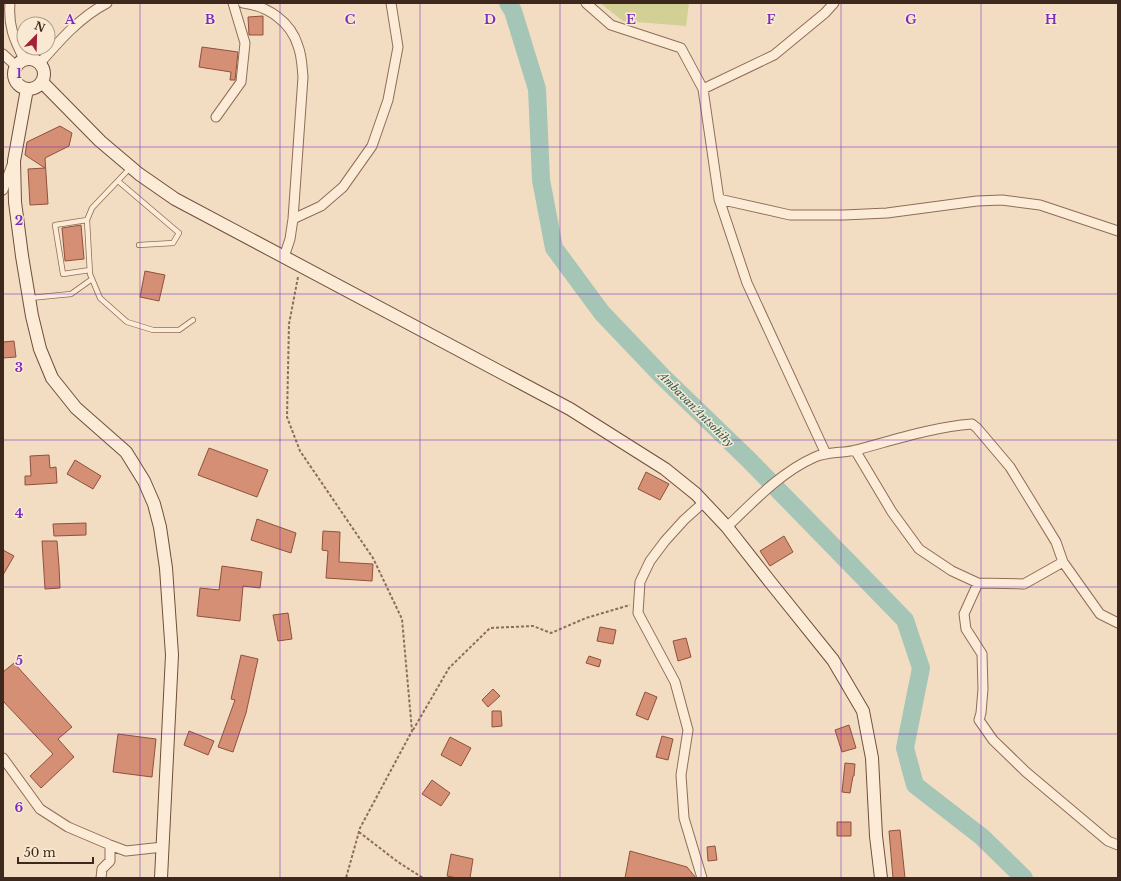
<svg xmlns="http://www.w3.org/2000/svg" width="1121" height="881" viewBox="0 0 1121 881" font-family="'Libre Baskerville',serif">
	<rect width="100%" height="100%" fill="#f2ddc3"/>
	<path fill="#d2d095" d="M600 3H689L686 26 623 21Z"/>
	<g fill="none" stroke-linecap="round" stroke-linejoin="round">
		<path stroke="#a5c5b7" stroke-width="18" d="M508 3 513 11 537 89 541 180 554 248 602 313 663 377 749 460 905 620 921 668 905 748 915 785 982 837 1024 878"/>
	</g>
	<path fill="#d48f75" stroke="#90513b" d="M263 16V35H249L248 17Z
		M202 47 238 52 235 80H230L231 72 199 67Z
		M60 126 72 133 69 146 45 158 48 204 30 205 28 169 45 168 25 155 27 142Z
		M81 225 84 259 65 261 62 228Z
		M145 271 165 275 159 301 140 297Z
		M14 341 16 357 3 358V342Z
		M209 448 268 470 257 497 198 475Z
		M49 455 50 468 56 467 57 483 25 485V476H31L30 456Z
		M75 460 101 476 93 489 67 474Z
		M646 472 669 484 660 500 638 489Z
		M257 519 296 533 291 553 251 540Z
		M86 523V535L54 536 53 524Z
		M323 531 340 532 339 562 373 564 372 581 326 578 328 551 322 550Z
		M784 536 793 552 770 566 760 551Z
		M42 541H57L59 566 60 588 45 589Z
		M3 550 14 556 3 575Z
		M222 566 262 572 260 588 243 586 240 621 197 616 200 588 219 590Z
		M288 613 292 639 278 641 273 615Z
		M600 627 616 630 613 644 597 641Z
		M686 638 691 657 678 661 673 641Z
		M241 655 258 659 246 713 233 752 218 747 235 700 231 699Z
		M589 656 601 660 599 667 586 663Z
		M14 663 72 727 58 739 74 757 41 788 30 776 53 754 3 701V672Z
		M493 689 500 696 488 707 482 700Z
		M645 692 657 697 648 720 636 715Z
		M492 711H501L502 726 492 727Z
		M849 725 856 748 842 752 835 730Z
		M189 731 214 741 208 755 184 745Z
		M118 734 156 739 152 777 113 772Z
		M662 736 673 739 668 760 656 757Z
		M450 737 471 748 461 766 441 755Z
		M845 763 855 764 854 776H853L850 793 842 792Z
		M432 780 450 793 441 806 422 794Z
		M837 822H851V836H837Z
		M900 830 905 878H893L889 831Z
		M715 846 717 860 708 861 707 847Z
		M630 851 687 867 696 878H625Z
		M451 854 473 859 470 878H457L447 876Z"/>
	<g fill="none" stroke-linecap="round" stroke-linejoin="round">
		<g stroke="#8e6d57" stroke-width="6">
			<path id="lane" d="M131 167 92 208 87 220 90 274 100 298 127 322 153 330H179L193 320
				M118 181 179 233 173 243 139 245
				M87 220 55 225 63 274 90 270
				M30 298 71 294 92 279"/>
		</g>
		<g stroke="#8e6d57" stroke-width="11">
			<path id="street" d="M10 3C8 26 14 39 24 59
				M243 3C268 6 291 22 298 46 302 56 302 67 303 77L293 219 290 239 284 257
				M586 3 611 25 681 48 703 89 719 199 747 283 826 454
				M3 54 16 66
				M40 63C60 40 80 17 107 3
				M703 89 774 55 825 13 834 3
				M216 117 241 82 245 43 233 3
				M3 190 12 165
				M719 199 790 215H844L887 213 977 201 1002 200 1040 205 1118 231
				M293 219 321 206 343 187 372 146 388 100 398 47 391 3
				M855 450 892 512 919 549 952 571 978 583 1024 584 1063 562 1100 614 1118 623
				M727 527C754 501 781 472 815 457 826 452 844 453 856 450 894 440 933 427 972 424L977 428 1010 467 1056 542 1063 562
				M978 583 964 614 966 629 982 654 983 689 981 713 979 720 993 740 1026 772 1108 841 1118 845
				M3 758 40 809 68 827 108 844
				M101 878 102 869 110 861V845L126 851 163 847
				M702 878 684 818 681 775 688 730 675 682 638 613 640 582 650 561 665 541 684 520 704 502"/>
		</g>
		<g stroke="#704e3b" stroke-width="14">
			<path id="secondary" d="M14 74a15 15 0 1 1 30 0a15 15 0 1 1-30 0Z
				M42 82 100 141 139 174 175 199 570 409 665 469 696 494 727 527 771 583 833 660 863 711 872 758 876 836 881 878
				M27 89 14 161 15 202 22 256 32 316 40 349 52 378 76 408 126 452 144 481 154 504 160 527 166 568 172 655 161 878"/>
		</g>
		<path stroke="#8e6d57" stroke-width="2" stroke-dasharray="3 2" stroke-linecap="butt" d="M298 277 289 324 287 417 300 451 373 558 402 619 412 731 360 828 346 878
			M413 730 449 668 490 628 533 626 551 633 586 618 630 605
			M359 832 398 862 423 878"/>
		<use href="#lane" stroke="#fcecd7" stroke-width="4.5"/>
		<use href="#street" stroke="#fcecd7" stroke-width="9"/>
		<use href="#secondary" stroke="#fcecd7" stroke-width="12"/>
	</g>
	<path fill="none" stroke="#7b2cbf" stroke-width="1" stroke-opacity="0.55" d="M140 3V878M280 3V878M420 3V878M560 3V878M701 3V878M841 3V878M981 3V878M3 147H1118M3 294H1118M3 440H1118M3 587H1118M3 734H1118"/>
	<g text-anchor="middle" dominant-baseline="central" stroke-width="3" stroke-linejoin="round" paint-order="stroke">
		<g font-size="11" font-style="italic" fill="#2b5e54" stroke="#f9e9d3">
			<text transform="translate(696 409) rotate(45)">Ambavan'Antsohihy</text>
		</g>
	</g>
	<g font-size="13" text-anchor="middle" font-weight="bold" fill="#7b2cbf" stroke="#f9e9d3" stroke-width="3" stroke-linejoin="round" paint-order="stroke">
		<text x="70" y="24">A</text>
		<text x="210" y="24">B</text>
		<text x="350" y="24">C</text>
		<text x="490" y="24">D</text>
		<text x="631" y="24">E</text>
		<text x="771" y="24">F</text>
		<text x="911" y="24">G</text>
		<text x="1051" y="24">H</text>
		<text x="19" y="78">1</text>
		<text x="19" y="225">2</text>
		<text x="19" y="372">3</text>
		<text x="19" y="518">4</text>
		<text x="19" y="665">5</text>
		<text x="19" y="812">6</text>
	</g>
	<rect width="1121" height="881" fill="none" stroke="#3d281d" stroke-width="8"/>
	<g transform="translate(36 36) rotate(23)"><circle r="19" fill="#f9e9d3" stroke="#ae9c8a"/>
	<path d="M0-3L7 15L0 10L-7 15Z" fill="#a32135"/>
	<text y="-6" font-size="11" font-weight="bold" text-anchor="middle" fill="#3d281d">N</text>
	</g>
	<path d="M18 857v6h75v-6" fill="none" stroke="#3d281d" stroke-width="2"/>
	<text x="24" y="857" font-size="12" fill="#3d281d" stroke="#f9e9d3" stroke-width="3" paint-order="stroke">50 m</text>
</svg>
